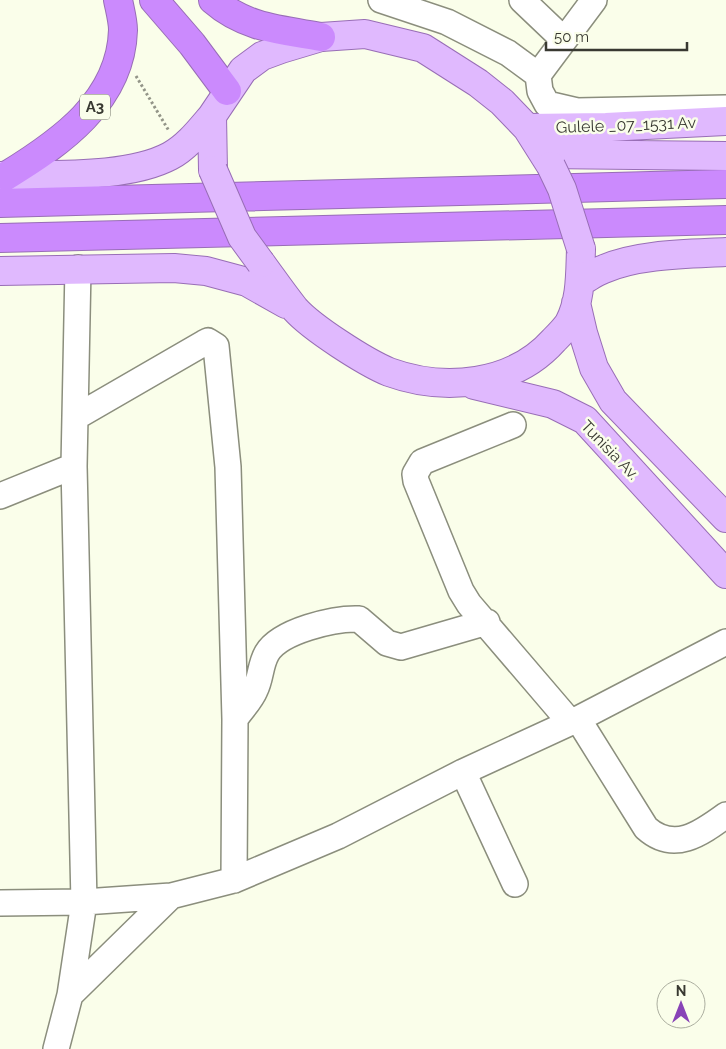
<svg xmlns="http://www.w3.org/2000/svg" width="726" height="1049" viewBox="0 0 726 1049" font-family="Raleway,sans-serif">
	<rect width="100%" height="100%" fill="#fafeea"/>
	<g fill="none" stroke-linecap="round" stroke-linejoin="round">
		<g stroke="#8b8e7d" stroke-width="28">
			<path id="minor" d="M381 0 447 22 508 53 538 75
				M522 0 564 40
				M538 75 540 91 547 104 577 111 726 108
				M538 75 594 0
				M76 417 204 343 208 341 216 346 228 467 235 719 234 880
				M513 425 422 462 415 474 416 481 461 591 469 604 570 722
				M0 496 74 466
				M235 719C241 710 251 700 255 690 261 678 260 665 267 653 280 631 334 618 359 619L387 643 401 647 487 622
				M578 719 646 828C674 853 700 834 726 815
				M463 772 515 884
				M0 903 84 902 171 896 234 880 338 836 463 772 578 719 726 642
				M70 995 171 896
				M56 1049 70 995 84 902 74 466 78 268"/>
		</g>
		<g stroke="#986eb6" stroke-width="30">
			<path id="major" d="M527 128 606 127 726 121
				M544 154 726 156
				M213 170 212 116 243 70 262 56 281 49 321 37 365 34 423 48 478 83 502 102 527 128 551 166
				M0 176C49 174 127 179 170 156 187 147 200 130 212 116
				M261 263C272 278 283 294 295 309 312 328 365 362 389 372 444 392 513 386 554 340 559 335 565 329 569 323 581 300 580 275 581 249
				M0 271 174 268 206 271 247 282 286 304
				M580 282C588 278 595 272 604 269 638 254 688 254 726 252
				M576 303 583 333 594 368 613 401 726 518
				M474 385 553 404 585 420 726 574"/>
		</g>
		<g stroke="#986eb6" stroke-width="30">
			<path id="highway" d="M154 0 192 44 227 91
				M213 0C245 28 281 30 321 37
				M6 176C60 143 121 101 123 30 123 21 120 10 118 0
				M0 203 726 184
				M0 238 726 220"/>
		</g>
		<path stroke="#939588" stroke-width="3" stroke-dasharray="2.5 2.5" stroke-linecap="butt" d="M136 76 169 131"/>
		<use href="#minor" stroke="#fff" stroke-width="25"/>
		<use href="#major" stroke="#e0b9fe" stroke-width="28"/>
		<use href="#highway" stroke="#cb8afd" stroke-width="28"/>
		<g stroke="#986eb6" stroke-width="30" stroke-linecap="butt">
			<path id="major-bridge" d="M551 166 562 189 581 249
				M213 170 242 237 261 263"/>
		</g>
		<use href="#major-bridge" stroke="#e0b9fe" stroke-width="28"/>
	</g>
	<g text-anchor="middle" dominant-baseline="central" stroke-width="5" stroke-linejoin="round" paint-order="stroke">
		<rect fill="#fafeea" stroke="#727468" stroke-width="1" x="80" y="94.5" width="30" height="25" rx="4"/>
		<g font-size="15" font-weight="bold" fill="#383931">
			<text x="95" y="107">A3</text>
		</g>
		<g font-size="16" fill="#383931" stroke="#fafeea">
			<text transform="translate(626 125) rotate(-2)">Gulele _07_1531 Av</text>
			<text transform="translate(610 450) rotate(46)">Tunisia Av.</text>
		</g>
	</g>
	<g transform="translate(681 1004)"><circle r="24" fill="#fafeea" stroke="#acafa0"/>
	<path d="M0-4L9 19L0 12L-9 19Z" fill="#8843b7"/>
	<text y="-8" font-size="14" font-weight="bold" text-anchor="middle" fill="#383931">N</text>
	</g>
	<path d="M546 42v8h141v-8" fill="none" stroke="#383931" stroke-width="2.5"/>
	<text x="554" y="42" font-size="15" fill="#383931" stroke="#fafeea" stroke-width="4" paint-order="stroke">50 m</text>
</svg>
